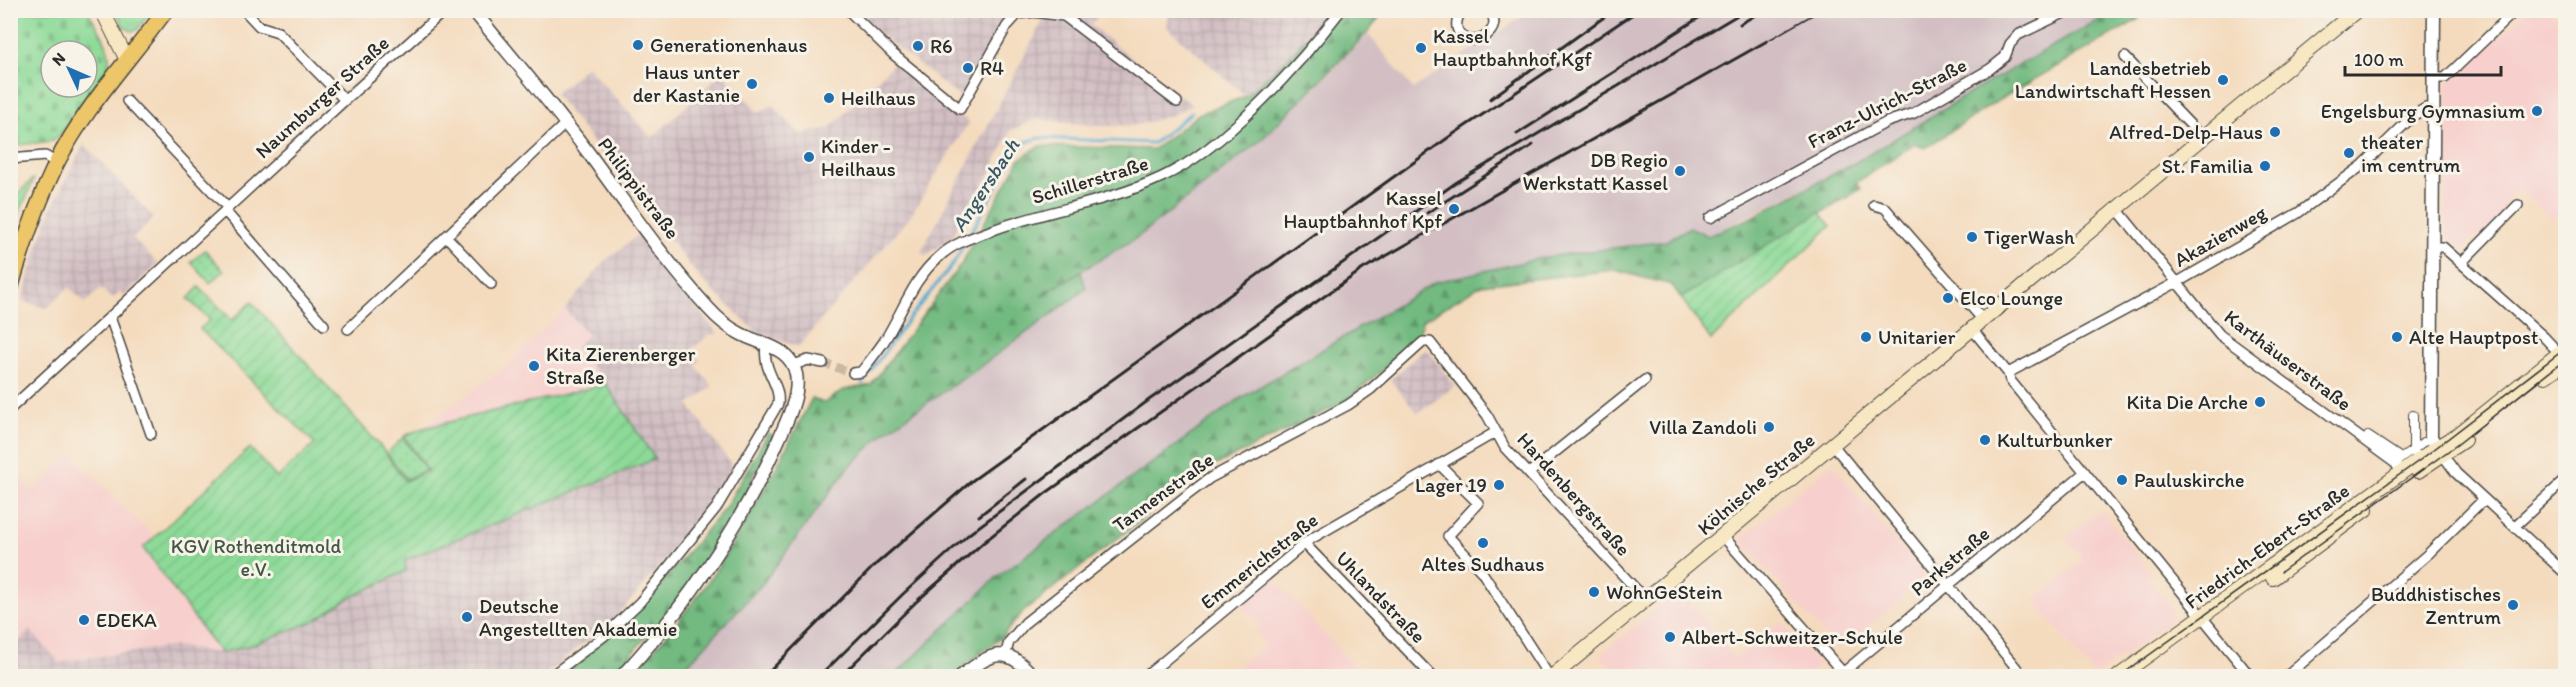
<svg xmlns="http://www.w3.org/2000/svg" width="2576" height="687" viewBox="0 0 2576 687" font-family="Itim,sans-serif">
	<defs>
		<pattern id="industrial-grid" width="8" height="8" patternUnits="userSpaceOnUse" patternTransform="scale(1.5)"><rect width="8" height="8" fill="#d2bec3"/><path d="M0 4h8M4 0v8" fill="none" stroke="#b4a3a8"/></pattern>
		<pattern id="grass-tufts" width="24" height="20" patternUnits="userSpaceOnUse" patternTransform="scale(1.5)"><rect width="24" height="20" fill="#8dda98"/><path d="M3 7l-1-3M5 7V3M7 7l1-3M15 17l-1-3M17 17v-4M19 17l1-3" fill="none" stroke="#7abb83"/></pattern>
		<pattern id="forest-firs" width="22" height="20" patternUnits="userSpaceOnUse" patternTransform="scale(1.5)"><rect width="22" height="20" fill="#72ba80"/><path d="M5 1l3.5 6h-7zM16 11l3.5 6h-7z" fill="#5e9769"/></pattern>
		<pattern id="cemetery-stones" width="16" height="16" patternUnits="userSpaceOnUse" patternTransform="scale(1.5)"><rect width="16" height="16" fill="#8dda98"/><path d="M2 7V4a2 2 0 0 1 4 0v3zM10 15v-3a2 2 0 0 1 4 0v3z" fill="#7abb83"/></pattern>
		<pattern id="park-dots" width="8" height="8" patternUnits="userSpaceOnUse" patternTransform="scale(1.5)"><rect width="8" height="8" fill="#8dda98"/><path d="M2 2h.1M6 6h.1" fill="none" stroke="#7abb83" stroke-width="1.8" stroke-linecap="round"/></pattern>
		<pattern id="garden-furrows" width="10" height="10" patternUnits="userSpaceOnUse" patternTransform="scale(1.5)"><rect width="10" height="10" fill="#8dda98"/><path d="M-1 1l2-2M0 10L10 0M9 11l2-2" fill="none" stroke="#7abb83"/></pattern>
	</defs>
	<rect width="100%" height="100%" fill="#f7f3e8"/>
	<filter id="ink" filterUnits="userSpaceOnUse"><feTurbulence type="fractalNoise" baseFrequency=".0167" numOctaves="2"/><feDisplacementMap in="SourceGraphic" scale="12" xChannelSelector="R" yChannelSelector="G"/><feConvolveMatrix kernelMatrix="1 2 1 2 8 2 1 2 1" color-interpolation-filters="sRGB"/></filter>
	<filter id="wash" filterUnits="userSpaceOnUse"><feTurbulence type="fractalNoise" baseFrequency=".008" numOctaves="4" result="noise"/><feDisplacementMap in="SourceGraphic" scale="24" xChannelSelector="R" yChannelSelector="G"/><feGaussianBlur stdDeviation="1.35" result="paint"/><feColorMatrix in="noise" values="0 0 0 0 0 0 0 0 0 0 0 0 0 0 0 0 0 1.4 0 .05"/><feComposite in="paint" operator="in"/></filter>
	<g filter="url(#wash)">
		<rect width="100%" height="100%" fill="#f4dbbe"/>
		<path fill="#f7d0cd" d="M2527 11H2546L2565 26V207L2553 220 2519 188 2505 202 2506 208 2504 213 2480 238 2476 234 2462 249 2445 234 2447 84Z
			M565 309 589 336 575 347 606 384 420 429 501 370Z
			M70 454 155 537 143 548 220 653 175 646 59 662 30 630 11 649 10 470 32 491Z
			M1832 464 1925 576 1901 598 1902 600 1838 650 1742 542 1743 537Z
			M2101 510 2151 572 2146 577 2172 609 2170 622 2095 676 2034 600 2083 560 2066 538Z
			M1273 578 1342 653 1362 676H1226L1265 644 1256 631 1261 626 1241 605Z
			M1679 590 1735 658 1780 621 1819 665 1805 676H1617L1600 655Z"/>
		<path fill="url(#industrial-grid)" d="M859 11H1014L960 97 876 31Z
			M1048 11H1103L1090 25 1192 105 1167 117 1137 125 1099 126 1037 119 1011 130 987 179 965 210 952 238 926 255 921 252Z
			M1161 11H1330L1288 58 1246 96 1166 26 1168 16Z
			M894 63 969 122 909 218 798 347 756 332 700 278 555 94 587 66 652 138 722 73 759 113 772 105 800 134 830 128Z
			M84 144 154 218 133 238 158 264 124 296 120 292 112 299 101 288 85 303 69 287 47 308 22 301 38 245 52 207Z
			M638 235 718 334 709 335 691 350 700 361 695 365 713 386 689 405 733 467 715 499 633 598 601 633 581 645 544 676H11V649L30 630 59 662 175 646 220 653 312 622 405 560 654 459 606 384 575 347 588 335 565 309 605 261Z
			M1426 348 1455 386 1418 413 1390 380Z"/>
		<path fill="#d2bec3" d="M1531 11H2123H2114L1972 92 1858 161 1708 236 1690 227 1666 241 1546 257 1436 282 1241 398 998 576 894 676H631L700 593 764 491 828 436 1261 140 1368 34 1413 89Z"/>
		<path fill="url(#grass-tufts)" stroke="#5c8262" stroke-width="1.5" d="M116 11H151L138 29 132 31 124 27Z
			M33 179H34L22 207 11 243V201Z"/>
		<path fill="url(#forest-firs)" stroke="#4e7256" stroke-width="1.5" d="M1330 11H1384L1369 31 1261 140 1138 237 1041 295 1081 272 1086 289 974 371 885 432 848 468 763 583 677 676H631C661 642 691 608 716 570 753 515 782 457 812 398L824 403 844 390 871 385 962 263 1019 160 1039 146 1154 149 1199 114 1246 96 1288 58Z
			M2114 11H2130L2139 19 1999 100 1925 148 1914 144 1856 183 1861 189 1681 298 1672 285 1614 270 1481 285 1422 321 1419 336 1415 343 1344 402 1204 471 1022 613 1001 638 951 676H894L998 576 1241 398 1436 282 1546 257 1666 241 1690 227 1708 236 1746 220 1858 161 1972 92Z
			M768 433 774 436C753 478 733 519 708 558 679 601 645 639 611 676H559L642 606 725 508Z"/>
		<path fill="url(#cemetery-stones)" stroke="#5c8262" stroke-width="1.5" fill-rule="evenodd" d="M10 11H88C96 26 114 49 108 66L59 136 51 141 11 146ZM51 51H87V87H51Z"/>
		<path fill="url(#park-dots)" stroke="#5c8262" stroke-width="1.5" d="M205 250 224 271 210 283 191 262Z
			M403 438 426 470 406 479 387 453Z"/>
		<path fill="url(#garden-furrows)" stroke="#5c8262" stroke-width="1.5" d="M1820 212 1831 226 1711 340 1681 298Z
			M199 287 232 320 252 302 381 447 405 481 428 471 404 436 420 429 606 384 655 459 405 560 406 571 348 599 312 622 252 645 220 653 143 548 250 448 277 478 315 444 200 329 210 320 188 299Z"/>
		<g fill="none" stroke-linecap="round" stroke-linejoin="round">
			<path stroke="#53a8cf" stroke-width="3" d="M969 236 1016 152 1026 142 1039 138 1154 143 1192 112
				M862 383 907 321 953 264 964 245"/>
		</g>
	</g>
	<g filter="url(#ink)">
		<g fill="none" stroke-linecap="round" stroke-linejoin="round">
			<path stroke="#ccb8a1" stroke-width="9" stroke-dasharray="9 4.5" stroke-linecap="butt" d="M823 363 853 373"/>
			<g stroke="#494541" stroke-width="10">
				<path id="pedestrian" d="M2368 436 2401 458
					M2415 453 2413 450 2423 442
					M2399 460 2413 450V415"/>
			</g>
			<g stroke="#494541" stroke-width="12">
				<path id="minor" d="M244 10 259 26 278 32 345 100
					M848 10 893 54 960 109 1007 26 1018 14 1034 12 1064 16 1177 102
					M1463 10C1445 29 1469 52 1489 33 1496 26 1495 19 1490 10
					M2125 57 2203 138
					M2433 78H2445L2516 10
					M127 101 228 208
					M10 159 45 156 57 163
					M1874 205 1885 208 1983 320
					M2117 209 2220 335 2395 463 2402 473
					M225 211 324 325
					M1710 218 1887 122 1914 113 1990 69 2005 57 2010 44 2018 35 2070 10
					M446 236 491 284
					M2432 247H2443L2544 337 2559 353
					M2461 263 2518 205
					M110 317 151 434
					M348 329 565 124
					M1972 329 2008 373 2010 380 2250 676
					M794 365 808 360 823 363
					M853 373 861 372C868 363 876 353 883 343 902 314 912 279 940 256 955 242 974 237 993 230 1048 210 1109 202 1162 177 1224 149 1300 64 1341 10
					M2008 373 2183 279 2298 213 2363 165 2414 115 2426 108 2433 109
					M10 409 345 100 445 10
					M1833 445 2023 676
					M2440 451 2456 473 2566 574
					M1439 464 1478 503 1448 536 1482 572 1549 676
					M1529 473 1645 380
					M2515 526 2566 479
					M1723 536 1846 676
					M1304 543 1432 676
					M1005 656 1009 642 1026 622 1186 496 1210 478 1348 405 1371 389 1423 342H1430L1487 415 1505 448 1646 600
					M551 676 604 636 640 602 717 507 778 404C781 383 762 373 766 345
					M1146 676 1309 540 1496 432
					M1839 676 2085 472
					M2287 676 2428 554 2484 499"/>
			</g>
			<g stroke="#494541" stroke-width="15">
				<path id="tertiary" d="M473 10C512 58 553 105 590 155 628 207 665 261 709 309 718 319 729 328 741 334 762 345 791 347 796 374 800 396 787 420 779 439 740 528 687 605 622 676
					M2434 10 2431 437 2437 447
					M961 676C991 654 1005 643 1033 676"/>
			</g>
			<g stroke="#494541" stroke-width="16">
				<path id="secondary" d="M102 10 127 60
					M2545 376 2566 362
					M2418 471 2464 440
					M2273 578 2366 509
					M1553 676 2357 10
					M2119 676 2437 447 2459 434 2566 348"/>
			</g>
			<g stroke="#494541" stroke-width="18">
				<path id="primary" d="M10 289C22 247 37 204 56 164 84 108 129 60 166 10"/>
			</g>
			<use href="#pedestrian" stroke="#fff" stroke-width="8"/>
			<use href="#minor" stroke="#fff" stroke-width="9"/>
			<use href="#tertiary" stroke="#fff" stroke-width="12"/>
			<use href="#secondary" stroke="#f7e8c3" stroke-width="14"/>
			<use href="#primary" stroke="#ecc669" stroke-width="15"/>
			<path stroke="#2b2b2b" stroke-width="1.5" d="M1759 13 1763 10
				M1767 41 1821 10
				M2281 572 2458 444 2566 359
				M2120 676 2420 460 2566 348"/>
			<path stroke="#2b2b2b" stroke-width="3" d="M1740 24 1759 13
				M1490 99 1614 10
				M1517 134 1711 10
				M1427 213 1533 145
				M979 516 1026 479
				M765 676 875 565 973 480 1449 137 1639 10
				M820 676 903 594 969 534 1149 400 1457 182 1746 10
				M841 676 917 601 984 542 1046 493 1363 269 1767 41"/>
		</g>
	</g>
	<g fill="#1f6fb2" stroke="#f7f3e8" stroke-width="2">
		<circle cx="638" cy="45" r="6"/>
		<circle cx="918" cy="46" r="6"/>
		<circle cx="1421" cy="48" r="6"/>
		<circle cx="968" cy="68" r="6"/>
		<circle cx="2223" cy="80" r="6"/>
		<circle cx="752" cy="84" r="6"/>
		<circle cx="829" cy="98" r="6"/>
		<circle cx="2537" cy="111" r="6"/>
		<circle cx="2275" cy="132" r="6"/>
		<circle cx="2349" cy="153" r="6"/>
		<circle cx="809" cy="157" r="6"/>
		<circle cx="2265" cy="166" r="6"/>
		<circle cx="1680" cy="171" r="6"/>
		<circle cx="1454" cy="209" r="6"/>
		<circle cx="1972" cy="237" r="6"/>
		<circle cx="1948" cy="298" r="6"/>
		<circle cx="1866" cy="337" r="6"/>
		<circle cx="2397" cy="337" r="6"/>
		<circle cx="534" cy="366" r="6"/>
		<circle cx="2260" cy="402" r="6"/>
		<circle cx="1769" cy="427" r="6"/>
		<circle cx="1985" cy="440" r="6"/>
		<circle cx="2122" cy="480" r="6"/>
		<circle cx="1499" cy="485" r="6"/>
		<circle cx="1483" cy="543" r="6"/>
		<circle cx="1594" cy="592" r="6"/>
		<circle cx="2513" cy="605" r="6"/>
		<circle cx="467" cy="617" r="6"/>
		<circle cx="84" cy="620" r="6"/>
		<circle cx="1670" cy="637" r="6"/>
	</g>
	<g text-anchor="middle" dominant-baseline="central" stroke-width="6" stroke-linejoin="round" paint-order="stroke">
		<g font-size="20" fill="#2b2b2b" stroke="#f7f3e8" text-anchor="start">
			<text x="1433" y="36">Kassel<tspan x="1433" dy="23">Hauptbahnhof Kgf</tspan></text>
			<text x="650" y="45">Generationenhaus</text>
			<text x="930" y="46">R6</text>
			<text x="980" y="68">R4</text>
			<text x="2211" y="68" text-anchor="end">Landesbetrieb<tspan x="2211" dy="23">Landwirtschaft Hessen</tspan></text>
			<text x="740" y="72" text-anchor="end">Haus unter<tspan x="740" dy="23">der Kastanie</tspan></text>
			<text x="841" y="98">Heilhaus</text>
			<text x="2525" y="111" text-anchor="end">Engelsburg Gymnasium</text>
			<text x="2263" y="132" text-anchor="end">Alfred-Delp-Haus</text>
			<text x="2361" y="142">theater<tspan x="2361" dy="23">im centrum</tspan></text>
			<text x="821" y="146">Kinder -<tspan x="821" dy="23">Heilhaus</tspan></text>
			<text x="1668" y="160" text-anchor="end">DB Regio<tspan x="1668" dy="23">Werkstatt Kassel</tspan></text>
			<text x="2253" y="166" text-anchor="end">St. Familia</text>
			<text x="1442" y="198" text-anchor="end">Kassel<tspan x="1442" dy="23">Hauptbahnhof Kpf</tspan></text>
			<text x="1984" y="237">TigerWash</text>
			<text x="1960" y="298">Elco Lounge</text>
			<text x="1878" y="337">Unitarier</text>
			<text x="2409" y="337">Alte Hauptpost</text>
			<text x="546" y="354">Kita Zierenberger<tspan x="546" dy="23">Straße</tspan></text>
			<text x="2248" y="402" text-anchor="end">Kita Die Arche</text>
			<text x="1757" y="427" text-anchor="end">Villa Zandoli</text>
			<text x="1997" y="440">Kulturbunker</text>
			<text x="2134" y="480">Pauluskirche</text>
			<text x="1487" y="485" text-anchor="end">Lager 19</text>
			<text x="1483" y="564" text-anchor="middle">Altes Sudhaus</text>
			<text x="1606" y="592">WohnGeStein</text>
			<text x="2501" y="594" text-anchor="end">Buddhistisches<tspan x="2501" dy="23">Zentrum</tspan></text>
			<text x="479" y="606">Deutsche<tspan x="479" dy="23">Angestellten Akademie</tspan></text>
			<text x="96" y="620">EDEKA</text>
			<text x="1682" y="637">Albert-Schweitzer-Schule</text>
		</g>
		<g font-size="20" fill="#2b2b2b" stroke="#f7f3e8">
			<text transform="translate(322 97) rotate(-42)">Naumburger Straße</text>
			<text transform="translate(1887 103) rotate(-27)">Franz-Ulrich-Straße</text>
			<text transform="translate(1090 180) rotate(-17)">Schillerstraße</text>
			<text transform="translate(639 188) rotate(53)">Philippistraße</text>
			<text transform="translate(2220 236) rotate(-30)">Akazienweg</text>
			<text transform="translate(2288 360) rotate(37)">Karthäuserstraße</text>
			<text transform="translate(1756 484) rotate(-40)">Kölnische Straße</text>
			<text transform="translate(1163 492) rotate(-36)">Tannenstraße</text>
			<text transform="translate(1574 494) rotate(48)">Hardenbergstraße</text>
			<text transform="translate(2267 546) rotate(-36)">Friedrich-Ebert-Straße</text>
			<text transform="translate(1259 561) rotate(-38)">Emmerichstraße</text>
			<text transform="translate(1950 561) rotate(-40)">Parkstraße</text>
			<text transform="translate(1381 597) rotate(46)">Uhlandstraße</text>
		</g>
		<g font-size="20" fill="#445746" stroke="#f7f3e8">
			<text x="256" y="546">KGV Rothenditmold<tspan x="256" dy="23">e.V.</tspan></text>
		</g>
		<g font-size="21" font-style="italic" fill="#395764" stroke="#f7f3e8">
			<text transform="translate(985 185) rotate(-57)">Angersbach</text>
		</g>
	</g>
	<rect width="2576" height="687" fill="none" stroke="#f7f3e8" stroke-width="36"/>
	<g transform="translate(69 69) rotate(314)"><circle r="28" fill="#f7f3e8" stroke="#a5a39c" stroke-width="1.5"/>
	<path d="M0-4.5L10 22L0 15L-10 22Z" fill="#1f6fb2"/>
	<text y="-9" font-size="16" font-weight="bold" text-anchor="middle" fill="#2b2b2b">N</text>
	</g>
	<path d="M2345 66v9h156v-9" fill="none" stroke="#2b2b2b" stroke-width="3"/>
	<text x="2354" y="66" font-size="18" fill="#2b2b2b" stroke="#f7f3e8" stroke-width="4.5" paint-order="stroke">100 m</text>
</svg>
